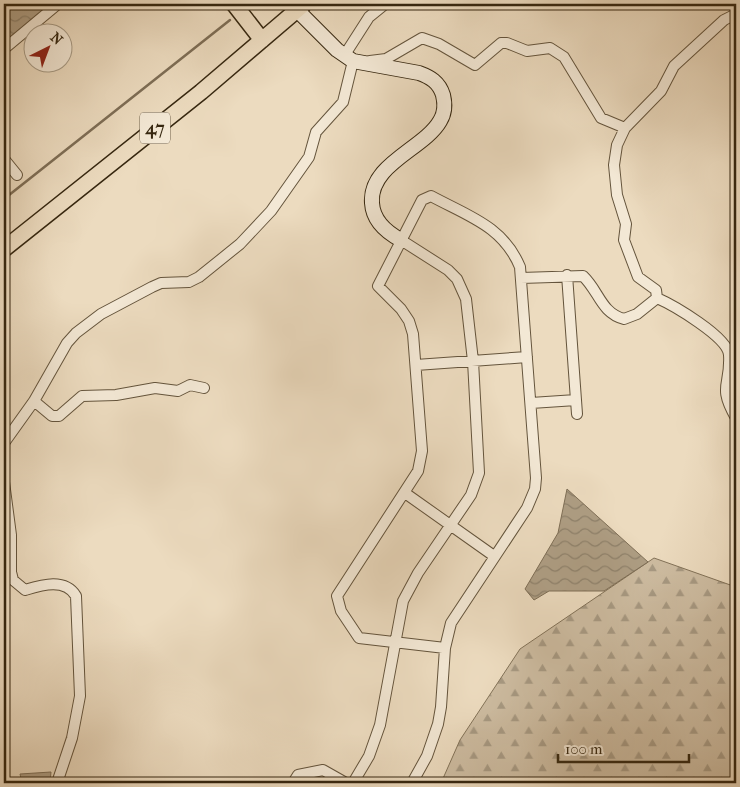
<svg xmlns="http://www.w3.org/2000/svg" width="740" height="787" viewBox="0 0 740 787" font-family="'IM FELL French Canon',serif">
	<defs>
		<pattern id="forest-firs" width="22" height="20" patternUnits="userSpaceOnUse" patternTransform="scale(1.25)"><rect width="22" height="20" fill="#cdbca1"/><path d="M5 1l3.5 6h-7zM16 11l3.5 6h-7z" fill="#a79982"/></pattern>
		<pattern id="water-waves" width="16" height="10" patternUnits="userSpaceOnUse" patternTransform="scale(1.25)"><rect width="16" height="10" fill="#ae9e84"/><path d="M0 5q4-4 8 0t8 0" fill="none" stroke="#8e816b"/></pattern>
	</defs>
	<rect width="100%" height="100%" fill="#ecdbbf"/>
	<filter id="stains"><feTurbulence type="fractalNoise" baseFrequency=".004" numOctaves="4"/><feColorMatrix values="0 0 0 0 .2 0 0 0 0 .09 0 0 0 0 .02 0 0 0 .5 -.17"/></filter>
	<radialGradient id="worn" r=".72"><stop offset=".6" stop-color="#630" stop-opacity="0"/><stop offset="1" stop-color="#630" stop-opacity=".3"/></radialGradient>
	<path fill="url(#forest-firs)" stroke="#827258" d="M654 558 736 587V783H441L460 740 520 649Z"/>
	<path fill="url(#water-waves)" stroke="#7e6e56" d="M10 4H51L4 43V9Z
		M567 489 648 562 604 591H549L534 600 525 589 558 533Z
		M51 772 50 783H22L20 774Z"/>
	<g fill="none" stroke-linecap="round" stroke-linejoin="round">
		<path stroke="#7e6e56" stroke-width="2.5" d="M249 4H250
			M4 199 230 20"/>
		<g stroke="#64543c" stroke-width="12">
			<path id="street" d="M4 49 58 4
				M344 56 369 17 385 4
				M370 61 386 59 422 38 439 44 475 65 501 43H507L527 51 550 48 564 57 601 118 625 128
				M4 159 17 175
				M567 275 577 414
				M521 278 583 276C599 291 601 313 624 319L637 314 657 298
				M657 298 656 290 638 277 624 240 626 224 617 195 614 165 617 145 625 128 661 91 674 66 724 20 736 14
				M657 298C673 305 728 337 729 355 731 386 717 385 736 418
				M416 365 527 357
				M34 401 52 416H59L82 396 116 395 155 388 178 391 190 385 204 388
				M531 403 576 400
				M4 443 34 401 67 343 76 333 101 314 152 287 161 283 189 282 199 277 240 244 271 211 309 157 316 132 343 102 353 61
				M4 482 11 535V572L13 580 25 590C42 585 65 578 76 596L80 696 72 738 57 783
				M405 493 494 556
				M293 783 298 775 323 770 346 783
				M353 783 369 756 380 725 403 601 418 573 471 495 479 473 473 361 466 299 457 279 448 270 401 240
				M412 783 427 756 438 724 441 707 445 648 451 623 527 508 535 489 536 478 520 267C503 226 468 216 431 196L422 200 378 286 401 309 409 321 413 334 422 451 418 471 337 596 341 611 359 638 445 648"/>
		</g>
		<g stroke="#362710" stroke-width="16">
			<path id="secondary" d="M297 10 337 50 353 61 419 73C430 77 439 82 443 95 445 103 445 113 440 121 424 149 369 164 372 203 373 221 386 232 401 240"/>
		</g>
		<g stroke="#362710" stroke-width="18">
			<path id="primary" d="M234 4 262 40
				M4 249 201 92 304 4"/>
		</g>
		<use href="#street" stroke="#f3e8d5" stroke-width="10"/>
		<use href="#secondary" stroke="#f3e8d5" stroke-width="14"/>
		<use href="#primary" stroke="#ecdbbf" stroke-width="15"/>
	</g>
	<g text-anchor="middle" dominant-baseline="central" stroke-width="4.5" stroke-linejoin="round" paint-order="stroke">
		<rect fill="#f3e8d5" stroke="#6f614b" stroke-width="1" x="140" y="112.5" width="30" height="31" rx="4"/>
		<g font-size="18" font-weight="bold" fill="#362710">
			<text x="155" y="128">47</text>
		</g>
	</g>
	<rect width="740" height="787" fill="none" stroke="#ecdbbf" stroke-width="20"/>
	<rect x="5" y="5" width="730" height="777" fill="none" stroke="#362710" stroke-width="2.5"/>
	<rect x="10" y="10" width="720" height="767" fill="none" stroke="#362710"/>
	<g transform="translate(48 48) rotate(42)"><circle r="24" fill="#f3e8d5" stroke="#a79b86"/>
	<path d="M0-4L9 19L0 12L-9 19Z" fill="#8f2418"/>
	<text y="-8" font-size="14" font-weight="bold" text-anchor="middle" fill="#362710">N</text>
	</g>
	<path d="M558 754v8h131v-8" fill="none" stroke="#362710" stroke-width="2.5"/>
	<text x="565" y="754" font-size="15" fill="#362710" stroke="#f3e8d5" stroke-width="4" paint-order="stroke">100 m</text>
	<rect width="100%" height="100%" filter="url(#stains)"/>
	<rect width="100%" height="100%" fill="url(#worn)"/>
</svg>
